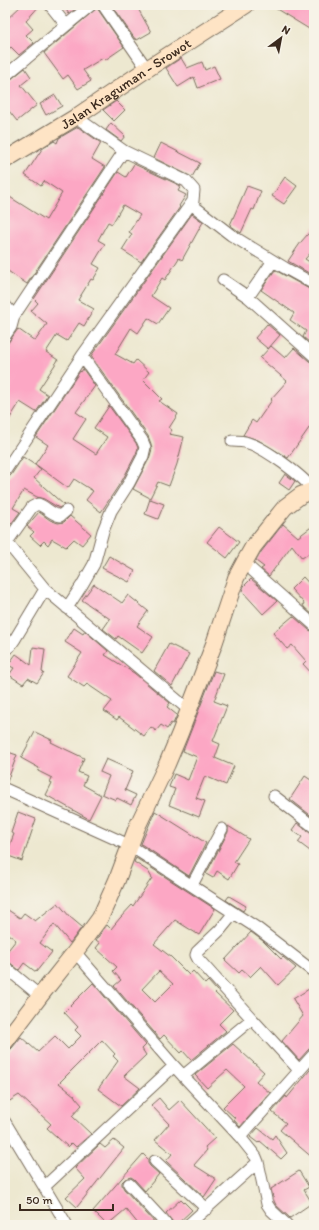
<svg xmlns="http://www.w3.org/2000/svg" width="319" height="1230" viewBox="0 0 319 1230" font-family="Itim,sans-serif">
	<rect width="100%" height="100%" fill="#f7f3e8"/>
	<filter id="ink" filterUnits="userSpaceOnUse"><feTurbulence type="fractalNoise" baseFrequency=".025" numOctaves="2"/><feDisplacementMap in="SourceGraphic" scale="8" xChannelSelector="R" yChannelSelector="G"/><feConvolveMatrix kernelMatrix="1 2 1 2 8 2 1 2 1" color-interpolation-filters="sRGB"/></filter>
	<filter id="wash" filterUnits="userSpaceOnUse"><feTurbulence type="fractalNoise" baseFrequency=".012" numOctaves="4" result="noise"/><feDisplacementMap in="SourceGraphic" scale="16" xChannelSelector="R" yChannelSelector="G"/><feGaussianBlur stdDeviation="0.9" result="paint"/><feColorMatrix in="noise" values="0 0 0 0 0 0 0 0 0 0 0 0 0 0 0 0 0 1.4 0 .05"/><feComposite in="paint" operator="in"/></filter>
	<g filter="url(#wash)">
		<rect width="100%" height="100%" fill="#ede8d0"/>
		<g id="blocks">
			<path fill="#fca7c4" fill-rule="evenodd" d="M22 5H40L26 21 33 29 26 35 34 43 19 55 11 47 5 52V21Z
				M63 5H80L69 14Z
				M111 5H136L151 32 137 40 136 39H135Z
				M270 5H306L314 10V32Z
				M97 8 124 47 105 60 103 58 83 70 91 81 78 89 68 75 63 79 44 53Z
				M181 58 187 68 202 62 205 70 214 66 220 79 198 88 194 77 178 87 166 68Z
				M25 68 31 77 21 85 37 105 17 121 5 106V84Z
				M55 95 62 106 46 115 40 104Z
				M116 101 125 110 114 121 103 110Z
				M111 123 125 136 121 141 106 130Z
				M78 127 101 143 92 159 105 167 27 284 5 269V194L46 220 62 193 44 181 41 186 25 175 42 149 54 141 57 143 59 138Z
				M161 143 200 163 192 177 154 158Z
				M134 164 181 186 178 191 186 195 179 206 180 207 141 262 122 250 132 234 129 232 140 215 123 205 112 224 108 222 98 240 105 244 93 264 100 268 93 280 91 279 78 300 94 309 84 326 79 323 67 341 57 335 46 352 58 360 39 389 48 395 36 412 20 402 5 426V347L18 329 35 341 47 324 31 311 38 303 34 299 118 172 126 177Z
				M285 177 297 186 284 204 272 196Z
				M247 186 261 191 254 210 252 209 241 233 230 225Z
				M192 214 203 222 182 260 179 258 165 280 162 278 151 296 169 308 158 324 148 318 138 333 131 328 115 354 133 364 136 360 149 372 143 380 162 399 159 401 178 414 169 428 172 430 169 434 184 437 177 464 169 486 158 482 150 498 133 489 149 459 152 449 151 444 148 436 91 356Z
				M314 227V249L305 259 314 265V276L288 261 301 242Z
				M275 270 311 290 314 291V338L310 343 303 337 306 331 290 320 294 313 261 290Z
				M267 324 280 335 268 349 255 338Z
				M271 346 285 358 294 348 309 361 314 363V421L288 458 258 440 243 435 252 420 256 423 272 400 271 399 287 381 260 358Z
				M83 369 95 386 76 412 86 419 73 439 96 454 107 437 94 428 109 406 136 443 138 448 136 454 123 479 101 512 86 500 93 491 74 479 68 488 35 464 48 445 36 437 80 371 81 372Z
				M23 457 41 469 34 478 64 505 59 508 44 499 37 497 24 490 13 508 20 512 11 524 5 520V480L11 475Z
				M285 474 295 481 289 490 279 483Z
				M150 499 164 504 158 519 145 514Z
				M39 512 50 520 58 523 64 522 70 516 91 534 82 545 74 539 66 547 52 539 48 545 44 541 40 545 30 536 34 532 27 526Z
				M283 524 298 537 314 525V550L302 558 292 545 269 576 261 569 264 567 256 561 261 552Z
				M219 527 239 542 227 558 207 542Z
				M109 556 135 571 129 582 102 568Z
				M303 577 314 589V616L304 607 303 605 304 603 291 589Z
				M251 579 277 601 263 614 242 591 244 586Z
				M94 584 122 603 128 595 148 611 137 626 153 637 142 653 118 636 116 639 103 629 110 619 82 600Z
				M293 616 309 630 314 632V676L303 664 306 661 292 645 287 649 273 633Z
				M74 628 83 634 85 631 108 651 105 655 134 673 170 703 167 707 177 715 173 724 171 723 167 729 161 725 156 731 151 727 144 736 119 717 117 720 104 711 112 701 87 684 84 687 67 676 82 653 65 642Z
				M169 644 189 654 172 686 154 671Z
				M33 647 45 649 42 672 44 673 37 683 28 678 23 684 9 675 14 668 8 665 16 654 31 665Z
				M214 671 224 674 214 701 227 706 213 741 220 744 215 758 234 766 226 785 205 776 196 798 205 801 199 817 169 805 175 789 169 787 174 774 188 780 197 757 183 751Z
				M35 732 52 740 51 742 65 749 84 758 78 772 87 776 83 785 101 795 89 819 46 795 52 783 50 782 52 778 38 771 39 768 21 758Z
				M5 751 17 755 7 782H5Z
				M106 759 133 771 125 790 136 795 131 805 117 798 116 800 102 794 109 776 100 772Z
				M305 776 314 782V818L290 799Z
				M155 811 206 843 189 876 141 844Z
				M18 812 36 819 22 861 6 855 14 834 11 833Z
				M297 823 310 833 314 834V854L298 842 302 837 292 830Z
				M228 826 249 839 234 862 238 864 229 879 217 871 213 878 206 874 228 832Z
				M136 858 215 909 199 935 175 920 154 944 171 957 189 975 193 971 205 984 208 981 217 991 215 993 233 1010 219 1024 226 1031 191 1060 183 1051 181 1053 164 1035 160 1039 114 986 121 980 113 971 117 967 96 948 100 943 96 940 103 930 107 925 111 929 120 918 132 905 133 906 152 878 148 871 134 862ZM159 971 173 984 155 1002 142 989Z
				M229 896 246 906 243 911 226 900Z
				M58 903 70 917 82 927 70 943 54 924 40 943 52 952 36 972 24 963 19 970 9 962 5 960V954L16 940 5 932V908L20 918 24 913 35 921Z
				M251 932 263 941 281 959 283 957 296 968 278 985 261 966 250 977 242 970 239 973 225 960Z
				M93 983 146 1045 142 1049 146 1055 124 1076 140 1088 121 1106 98 1089 118 1061 113 1056 115 1054 102 1040 59 1083 75 1096V1097L82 1105 72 1116 91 1134 76 1147 72 1143 68 1147 47 1128 51 1124 19 1095 5 1104V1075L10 1071 5 1066V1051H9L12 1048 21 1037 38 1052 55 1036 68 1049 81 1036 75 1030 78 1027 64 1012Z
				M309 989 314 997V1047L309 1049 299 1060 282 1041 303 1016 293 999Z
				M233 1044 264 1072 256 1081 270 1093 240 1127 234 1120 235 1118 223 1107 244 1086 227 1070 207 1088 195 1075Z
				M314 1065V1159L280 1130 286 1123 272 1112 286 1096 287 1098Z
				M159 1098 169 1110 180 1100 215 1138 205 1147 207 1150 194 1165 216 1179 204 1197 166 1161 172 1154 155 1140 169 1124 151 1105Z
				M258 1128 272 1139 275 1135 287 1153 281 1159 260 1141 258 1143 250 1137Z
				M114 1140 124 1148 77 1207 66 1197 85 1179 75 1168 100 1144 105 1148Z
				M143 1154 148 1159V1163L150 1166 159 1174 145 1191 134 1179 131 1177 125 1179 122 1182V1185L124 1189 157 1225H139L126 1209 107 1225 93 1211Z
				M299 1171 309 1187 304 1190 312 1203 290 1218 276 1205 274 1201 271 1189Z
				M181 1199 192 1210 176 1225H174L172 1221 166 1213Z"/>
		</g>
	</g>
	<g filter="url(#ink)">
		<use href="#blocks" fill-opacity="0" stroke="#796c5c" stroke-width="1"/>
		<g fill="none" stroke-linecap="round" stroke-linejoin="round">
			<g stroke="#796c5c" stroke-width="13">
				<path id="street" d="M50 5 66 25
					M103 5 147 69
					M5 76 91 5
					M191 204 231 235 285 268 314 284
					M223 280 248 297 314 356
					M248 297 273 261
					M5 305 14 316
					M5 336 11 327 14 316 124 151
					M232 441C237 441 243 441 248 443 265 448 303 476 313 490
					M5 471 82 356 193 201 194 190 186 181 124 151 76 117
					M5 540 45 589 15 639 10 646 5 650
					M7 542 32 507 38 504C46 507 51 514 60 516L66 511
					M244 563 314 625
					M45 589 189 710
					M67 608 82 585 94 564 103 531 111 511 129 483 143 456 145 447 142 440 82 356
					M5 789 129 845 257 928 314 972
					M274 796 314 827
					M192 885 222 829
					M234 913 220 930 197 952 196 955 198 959 252 1019
					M75 952 174 1066 240 1137 256 1157 258 1162 188 1225
					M5 967 40 996
					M183 1076 252 1019 299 1070
					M5 1122 67 1225
					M240 1137 314 1054
					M155 1161 207 1209
					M258 1162 267 1204 271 1210 287 1225
					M129 1184 167 1225
					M44 1187 174 1066"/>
			</g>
			<g stroke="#796c5c" stroke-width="18">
				<g id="secondary">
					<path id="s1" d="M5 160 76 117 147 69 246 5"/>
					<path d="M5 1042 40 996 75 952 100 918 117 880 137 827 167 764 180 733 214 644 236 578 244 563 253 547 285 507 301 495 314 490"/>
				</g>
			</g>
			<use href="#street" stroke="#fff" stroke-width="11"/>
			<use href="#secondary" stroke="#fee4c5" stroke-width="16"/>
		</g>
	</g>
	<g text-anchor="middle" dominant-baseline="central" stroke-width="4" stroke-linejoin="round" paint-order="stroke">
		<g font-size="14" fill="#3b2a1e" stroke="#f7f3e8">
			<text stroke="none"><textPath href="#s1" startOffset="143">Jalan Kraguman - Srowot</textPath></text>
		</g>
	</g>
	<rect width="319" height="1230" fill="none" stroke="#f7f3e8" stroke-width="20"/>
	<g transform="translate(281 38) rotate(32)" stroke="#f7f3e8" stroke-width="3" paint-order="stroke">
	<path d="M0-3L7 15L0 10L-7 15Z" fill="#3b2a1e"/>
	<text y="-6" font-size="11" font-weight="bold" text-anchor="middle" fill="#3b2a1e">N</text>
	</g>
	<path d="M20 1204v6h93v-6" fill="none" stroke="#3b2a1e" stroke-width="2"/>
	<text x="26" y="1204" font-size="12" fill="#3b2a1e" stroke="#f7f3e8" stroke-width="3" paint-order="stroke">50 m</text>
</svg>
